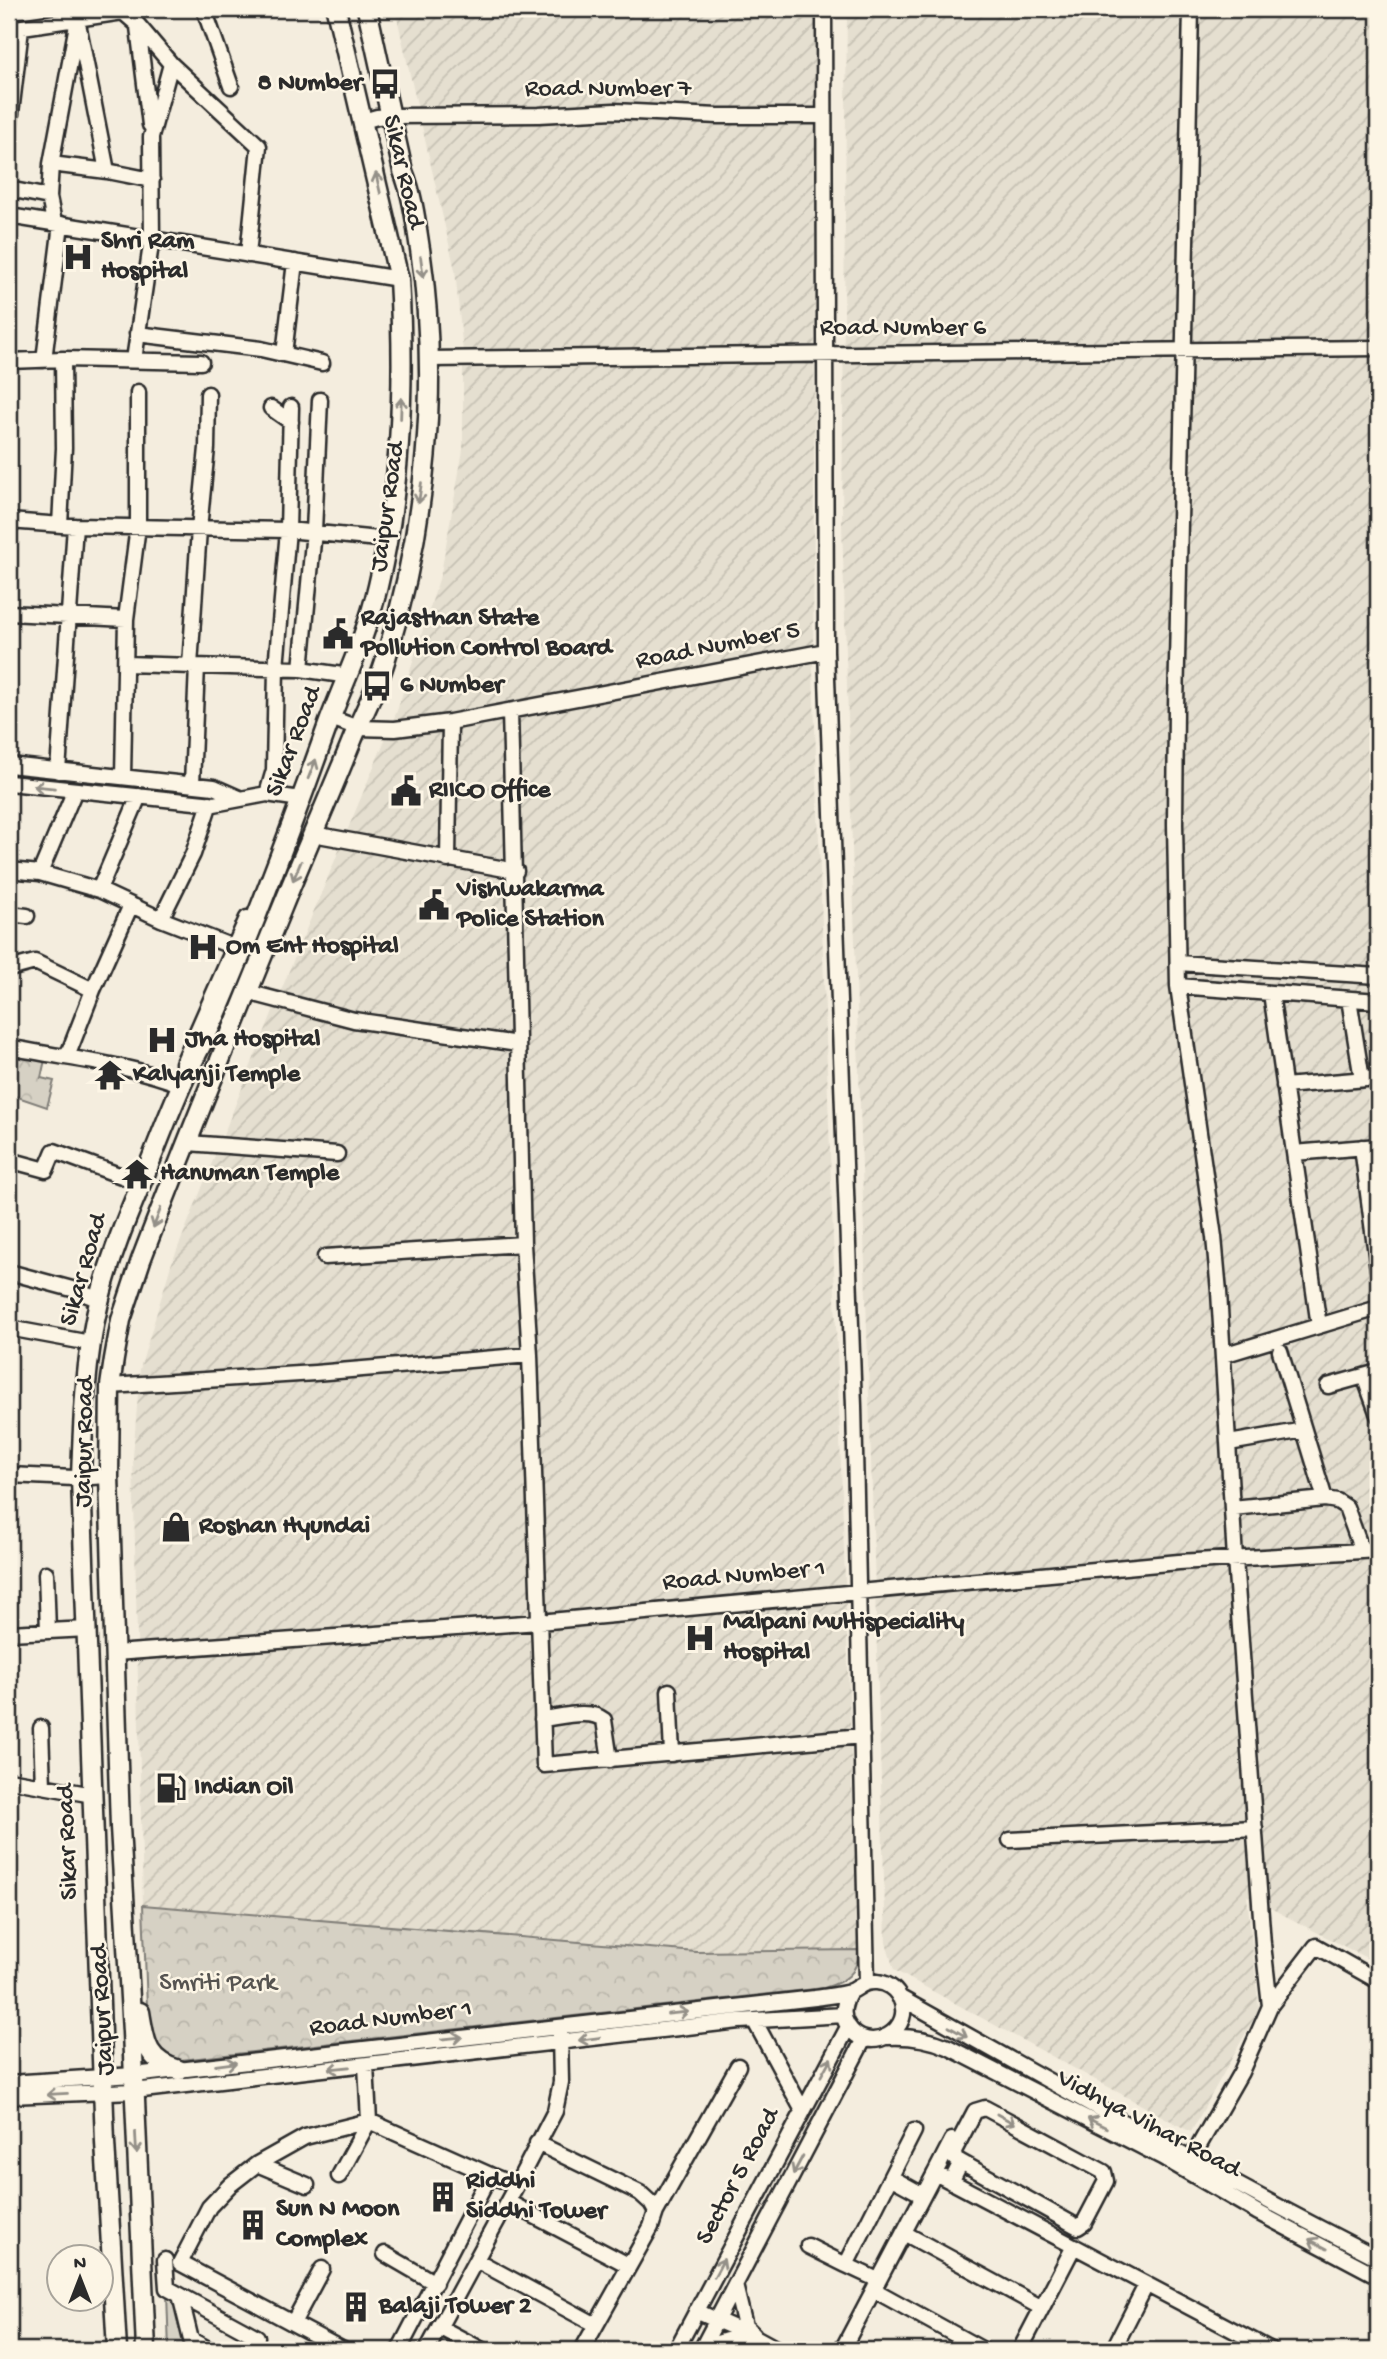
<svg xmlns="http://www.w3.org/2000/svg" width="1387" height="2359" viewBox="0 0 1387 2359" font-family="'Gochi Hand',sans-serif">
	<defs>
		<pattern id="industrial-furrows" width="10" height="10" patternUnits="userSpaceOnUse" patternTransform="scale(1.75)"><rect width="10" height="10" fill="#e5dfd0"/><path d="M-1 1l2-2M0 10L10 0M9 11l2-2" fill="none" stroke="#c5c0b3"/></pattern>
		<pattern id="park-crowns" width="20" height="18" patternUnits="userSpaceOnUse" patternTransform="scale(1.75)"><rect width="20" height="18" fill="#d6d1c4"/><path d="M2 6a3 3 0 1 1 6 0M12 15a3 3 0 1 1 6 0" fill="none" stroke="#b8b4a9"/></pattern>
	</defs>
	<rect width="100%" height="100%" fill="#f4edde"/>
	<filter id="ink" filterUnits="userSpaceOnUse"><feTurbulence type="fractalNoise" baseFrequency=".0143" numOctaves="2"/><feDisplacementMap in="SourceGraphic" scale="14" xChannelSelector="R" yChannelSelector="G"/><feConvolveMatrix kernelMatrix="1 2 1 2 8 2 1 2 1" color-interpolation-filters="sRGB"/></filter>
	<g filter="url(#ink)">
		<path fill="url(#industrial-furrows)" d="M395 9H816L813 670 858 1950 696 1952 143 1905 133 1457 140 1369 171 1265 291 966 397 711 441 573 463 450V352L455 270Z
			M847 9H1378V1964L1247 1896 1259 2009 1191 2132 894 1970 886 1943 842 523Z"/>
		<path fill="#d6d1c4" stroke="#807e78" stroke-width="2" d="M167 2294 175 2297 202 2350H169Z"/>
		<path fill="url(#park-crowns)" stroke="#807e78" stroke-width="2" d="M9 1049 46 1055 41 1078 54 1081 47 1107 9 1094Z
			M143 1905 696 1952 858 1950C859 1974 844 1982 824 1988L163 2062 148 2032Z"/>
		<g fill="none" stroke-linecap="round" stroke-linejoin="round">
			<g stroke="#2b2b2b" stroke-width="19">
				<path id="minor" d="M204 9 231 86
					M824 9 826 651 854 1406 867 1982
					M138 27 150 125
					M79 28 107 171
					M9 29 123 12 138 25 171 64 259 146 248 255
					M363 121 377 117 391 116 539 115 614 111 718 116H824
					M9 130 21 29
					M51 164 107 171 152 180
					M9 189 49 197
					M9 216 399 279
					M54 222 49 197 51 164 78 19
					M137 334 261 349 322 363
					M284 354 295 262
					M428 359 1378 348
					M44 360 61 224
					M134 360 152 238 151 137 171 64
					M9 361 63 359 201 362
					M271 408 291 422
					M9 521 75 526 288 530 388 540
					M60 525 64 448 63 359
					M9 613 126 619
					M125 664 301 669 349 676
					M190 666 199 529 207 448 208 394
					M301 669 314 531 320 400
					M510 711 523 1244 530 1355 544 1765 862 1736
					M331 718 358 728 395 729 450 722 826 651
					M9 765 214 787 239 798
					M58 771 75 526
					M123 777 126 619 138 526V392
					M9 783 214 804 267 794 300 799
					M192 784 197 666
					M267 794 274 770 276 668 288 530 291 407
					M313 834 516 871
					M448 860 450 722
					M9 870 40 873 99 890 161 919 241 950
					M40 873 75 790
					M99 890 139 796
					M9 914 27 916
					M161 919 193 854 210 803
					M1178 963 1378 976
					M9 969 35 962 93 990 67 1057
					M1178 986 1378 1001
					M93 990 131 905
					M247 992 354 1020 518 1044
					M1271 993 1319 1326
					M1349 999 1362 1079
					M9 1047C66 1059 127 1063 182 1085
					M183 1063 247 918
					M1284 1086 1378 1078
					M188 1143 337 1154
					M1362 1147 1378 1270
					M1294 1153 1378 1146
					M9 1160 46 1170 54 1151 127 1178 140 1186
					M325 1257 523 1244
					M9 1272 72 1289 100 1300
					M9 1328 90 1343
					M1223 1355 1378 1308
					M1364 1376 1378 1415
					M110 1386 315 1373 530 1355
					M1328 1386 1378 1372
					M1229 1443 1304 1430
					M9 1475 74 1478 109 1476
					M1325 1499 1337 1501 1346 1507 1362 1551
					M1232 1508 1325 1499 1280 1351
					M46 1573 48 1631
					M9 1633 88 1629
					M115 1653 539 1622 1179 1562 1378 1550
					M669 1691 672 1754
					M542 1719C560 1717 590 1708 604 1720L610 1760
					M41 1728 43 1786
					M9 1780 93 1795
					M1010 1840 1255 1828
					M899 1997C1058 2086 1216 2176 1378 2258
					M1270 2006 1316 1946 1378 1981
					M754 2020 802 2109
					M888 2037C909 2036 929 2039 948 2047L1162 2157 1257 2212 1378 2276
					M9 2083 134 2075 815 1998C826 1996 842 1995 852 1991 861 1986 865 1981 877 1982 886 1983 894 1988 899 1996 918 2029 868 2058 848 2026 840 2015 844 2001 851 1991
					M9 2096 134 2091 739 2021 844 2015
					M537 2143 640 2193 651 2203 656 2212 651 2227 582 2350
					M257 2164 307 2185
					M1185 2170 1241 2072 1270 2006 1263 1944 1235 1559 1219 1292 1214 1237 1178 986 1175 824 1176 708 1191 9
					M935 2173 952 2140
					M490 2175 516 2186
					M339 2176 369 2121 366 2065
					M892 2178 923 2195
					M951 2182 961 2162 955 2159 954 2151 975 2111 985 2108 1104 2172 1106 2181 1084 2223 1078 2227 961 2162
					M508 2202 628 2265
					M656 2212 738 2066
					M904 2233 1042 2308
					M808 2246 846 2265 914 2131
					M385 2254 435 2283
					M165 2260 167 2288 257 2337 249 2350
					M476 2260 596 2325
					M846 2265 878 2280
					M735 2285 745 2326 754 2335
					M874 2290 983 2350
					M180 2295 191 2340 210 2350
					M696 2311 757 2338 779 2350
					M293 2323 322 2269
					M439 2327 482 2350
					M702 2348 727 2340 752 2338
					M343 2350 180 2263 209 2207 230 2185 257 2164 305 2137 369 2121 490 2175 399 2350
					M427 2350 516 2186 555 2111 561 2082 560 2034
					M676 2350 848 2027
					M701 2350 864 2039
					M842 2350 935 2173 1271 2350
					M1020 2350 1074 2246
					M1113 2350 1146 2285"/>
			</g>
			<g stroke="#2b2b2b" stroke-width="23">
				<path id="major" d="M140 2012C145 2042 146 2061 179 2070
					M117 2350 105 2142 81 1478C83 1419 85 1360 99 1302 110 1257 128 1214 146 1172 158 1143 169 1113 182 1084 194 1058 209 1032 220 1005 260 912 295 817 329 722 346 677 367 634 378 586 402 486 405 382 399 279L336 9
					M146 2350 132 2032 120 1827 109 1476 110 1386 114 1359 121 1320 141 1260C186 1142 234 1025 282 908 305 851 330 795 353 738 364 712 378 686 386 658 426 528 440 384 420 249 416 223 413 196 403 171L367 9"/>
			</g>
			<use href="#minor" stroke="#fcf5e5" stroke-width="14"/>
			<use href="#major" stroke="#fcf5e5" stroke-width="18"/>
		</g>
		<defs><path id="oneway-shaft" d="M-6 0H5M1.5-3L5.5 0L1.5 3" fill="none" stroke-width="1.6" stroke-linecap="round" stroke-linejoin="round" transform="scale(1.75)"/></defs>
		<g stroke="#949088">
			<use href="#oneway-shaft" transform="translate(378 183) rotate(-103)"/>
			<use href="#oneway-shaft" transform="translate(422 267) rotate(82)"/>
			<use href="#oneway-shaft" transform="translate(401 408) rotate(-88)"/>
			<use href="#oneway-shaft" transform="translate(420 493) rotate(98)"/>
			<use href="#oneway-shaft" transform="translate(312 769) rotate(-68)"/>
			<use href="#oneway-shaft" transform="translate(44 787) rotate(-174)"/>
			<use href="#oneway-shaft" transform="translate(297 871) rotate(113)"/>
			<use href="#oneway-shaft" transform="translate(157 1218) rotate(111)"/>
			<use href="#oneway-shaft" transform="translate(678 2013) rotate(-6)"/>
			<use href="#oneway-shaft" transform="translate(958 2032) rotate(30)"/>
			<use href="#oneway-shaft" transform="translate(452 2038) rotate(-6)"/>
			<use href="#oneway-shaft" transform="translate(589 2039) rotate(173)"/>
			<use href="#oneway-shaft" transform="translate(226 2064) rotate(-7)"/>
			<use href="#oneway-shaft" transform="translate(826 2067) rotate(-61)"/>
			<use href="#oneway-shaft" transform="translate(339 2068) rotate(174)"/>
			<use href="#oneway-shaft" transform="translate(57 2094) rotate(177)"/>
			<use href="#oneway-shaft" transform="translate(1006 2119) rotate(29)"/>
			<use href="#oneway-shaft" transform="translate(1097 2123) rotate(-153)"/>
			<use href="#oneway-shaft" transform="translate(136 2143) rotate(87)"/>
			<use href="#oneway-shaft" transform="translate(798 2165) rotate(118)"/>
			<use href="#oneway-shaft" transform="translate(1318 2244) rotate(-152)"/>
			<use href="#oneway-shaft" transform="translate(719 2268) rotate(-62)"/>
		</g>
	</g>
	<defs>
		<g id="bus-bare" transform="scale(2.415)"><path d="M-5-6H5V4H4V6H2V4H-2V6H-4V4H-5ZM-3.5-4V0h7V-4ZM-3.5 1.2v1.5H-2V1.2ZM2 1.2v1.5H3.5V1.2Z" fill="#2b2b2b" stroke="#fcf5e5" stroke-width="2.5" paint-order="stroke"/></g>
		<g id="hospital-bare" transform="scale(2.415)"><path d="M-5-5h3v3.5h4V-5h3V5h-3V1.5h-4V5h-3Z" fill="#2b2b2b" stroke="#fcf5e5" stroke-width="2.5" paint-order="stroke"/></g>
		<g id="civic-bare" transform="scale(2.415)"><path d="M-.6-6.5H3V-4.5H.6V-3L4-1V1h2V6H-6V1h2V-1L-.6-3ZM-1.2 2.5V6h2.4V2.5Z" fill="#2b2b2b" stroke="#fcf5e5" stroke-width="2.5" paint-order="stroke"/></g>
		<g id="temple-bare" transform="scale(2.415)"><path d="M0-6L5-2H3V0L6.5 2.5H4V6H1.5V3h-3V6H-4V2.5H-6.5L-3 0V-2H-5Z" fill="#2b2b2b" stroke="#fcf5e5" stroke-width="2.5" paint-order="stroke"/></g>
		<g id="shop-bare" transform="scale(2.415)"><path d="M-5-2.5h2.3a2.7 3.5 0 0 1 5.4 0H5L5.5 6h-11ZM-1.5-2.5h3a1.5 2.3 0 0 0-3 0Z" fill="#2b2b2b" stroke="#fcf5e5" stroke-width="2.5" paint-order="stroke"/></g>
		<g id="fuel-bare" transform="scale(2.415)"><path d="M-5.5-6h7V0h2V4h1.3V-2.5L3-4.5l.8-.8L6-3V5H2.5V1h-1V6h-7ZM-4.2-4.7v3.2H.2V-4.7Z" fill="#2b2b2b" stroke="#fcf5e5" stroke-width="2.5" paint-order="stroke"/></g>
		<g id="building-bare" transform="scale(2.415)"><path d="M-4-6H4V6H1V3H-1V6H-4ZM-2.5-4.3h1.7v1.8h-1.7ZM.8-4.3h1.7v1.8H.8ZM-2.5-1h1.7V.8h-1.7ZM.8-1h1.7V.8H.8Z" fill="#2b2b2b" stroke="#fcf5e5" stroke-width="2.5" paint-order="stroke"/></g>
	</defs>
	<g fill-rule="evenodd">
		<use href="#bus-bare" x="385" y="84"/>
		<use href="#hospital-bare" x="78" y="257"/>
		<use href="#civic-bare" x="338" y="634"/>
		<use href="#bus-bare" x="377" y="686"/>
		<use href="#civic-bare" x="406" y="791"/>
		<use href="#civic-bare" x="434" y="905"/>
		<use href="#hospital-bare" x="203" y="947"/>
		<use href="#hospital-bare" x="162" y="1040"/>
		<use href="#temple-bare" x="110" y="1075"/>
		<use href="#temple-bare" x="137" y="1174"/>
		<use href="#shop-bare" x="176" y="1527"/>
		<use href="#hospital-bare" x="700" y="1638"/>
		<use href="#fuel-bare" x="171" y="1788"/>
		<use href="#building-bare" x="443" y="2197"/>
		<use href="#building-bare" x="253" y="2225"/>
		<use href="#building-bare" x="356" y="2307"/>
	</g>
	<g text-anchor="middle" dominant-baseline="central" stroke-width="5" stroke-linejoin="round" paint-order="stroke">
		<g font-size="26" font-weight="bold" fill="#2b2b2b" stroke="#fcf5e5" text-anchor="start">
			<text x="362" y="84" text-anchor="end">8 Number</text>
			<text x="101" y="242">Shri Ram<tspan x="101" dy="30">Hospital</tspan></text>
			<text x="361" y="619">Rajasthan State<tspan x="361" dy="30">Pollution Control Board</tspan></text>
			<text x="400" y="686">6 Number</text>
			<text x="429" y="791">RIICO Office</text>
			<text x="457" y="890">Vishwakarma<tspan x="457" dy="30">Police Station</tspan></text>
			<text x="226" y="947">Om Ent Hospital</text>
			<text x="185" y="1040">Jha Hospital</text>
			<text x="133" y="1075">Kalyanji Temple</text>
			<text x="160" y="1174">Hanuman Temple</text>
			<text x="199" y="1527">Roshan Hyundai</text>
			<text x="723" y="1623">Malpani Multispeciality<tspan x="723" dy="30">Hospital</tspan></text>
			<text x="194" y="1788">Indian Oil</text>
			<text x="466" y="2182">Riddhi<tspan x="466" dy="30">Siddhi Tower</tspan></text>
			<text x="276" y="2210">Sun N Moon<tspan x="276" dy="30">Complex</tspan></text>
			<text x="379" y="2307">Balaji Tower 2</text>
		</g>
		<g font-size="26" fill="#2b2b2b" stroke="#fcf5e5">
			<text x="608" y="90">Road Number 7</text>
			<text transform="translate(402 172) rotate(77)">Sikar Road</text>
			<text x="903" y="329">Road Number 6</text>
			<text transform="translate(389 507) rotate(-82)">Jaipur Road</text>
			<text transform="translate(718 647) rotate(-11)">Road Number 5</text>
			<text transform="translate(295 742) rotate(-69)">Sikar Road</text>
			<text transform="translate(85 1270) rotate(-74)">Sikar Road</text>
			<text transform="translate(86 1442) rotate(-89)">Jaipur Road</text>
			<text transform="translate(744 1577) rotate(-5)">Road Number 1</text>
			<text transform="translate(69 1842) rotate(-92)">Sikar Road</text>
			<text transform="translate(104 2010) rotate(-93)">Jaipur Road</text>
			<text transform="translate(391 2020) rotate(-7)">Road Number 1</text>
			<text transform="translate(1148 2125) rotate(28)">Vidhya Vihar Road</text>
			<text transform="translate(739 2177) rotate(-62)">Sector 5 Road</text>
		</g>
		<g font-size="26" fill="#565451" stroke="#fcf5e5">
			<text x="218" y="1984">Smriti Park</text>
		</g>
	</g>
	<rect width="1387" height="2359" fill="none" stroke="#fcf5e5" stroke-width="35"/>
	<rect x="18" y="18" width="1352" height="2324" fill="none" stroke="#2b2b2b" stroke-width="2.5" filter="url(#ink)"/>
	<g transform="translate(80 2278)"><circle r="33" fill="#fcf5e5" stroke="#a8a49b" stroke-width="2"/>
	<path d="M0-5L12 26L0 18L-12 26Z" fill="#2b2b2b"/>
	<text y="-10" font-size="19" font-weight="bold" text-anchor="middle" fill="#2b2b2b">N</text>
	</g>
</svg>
